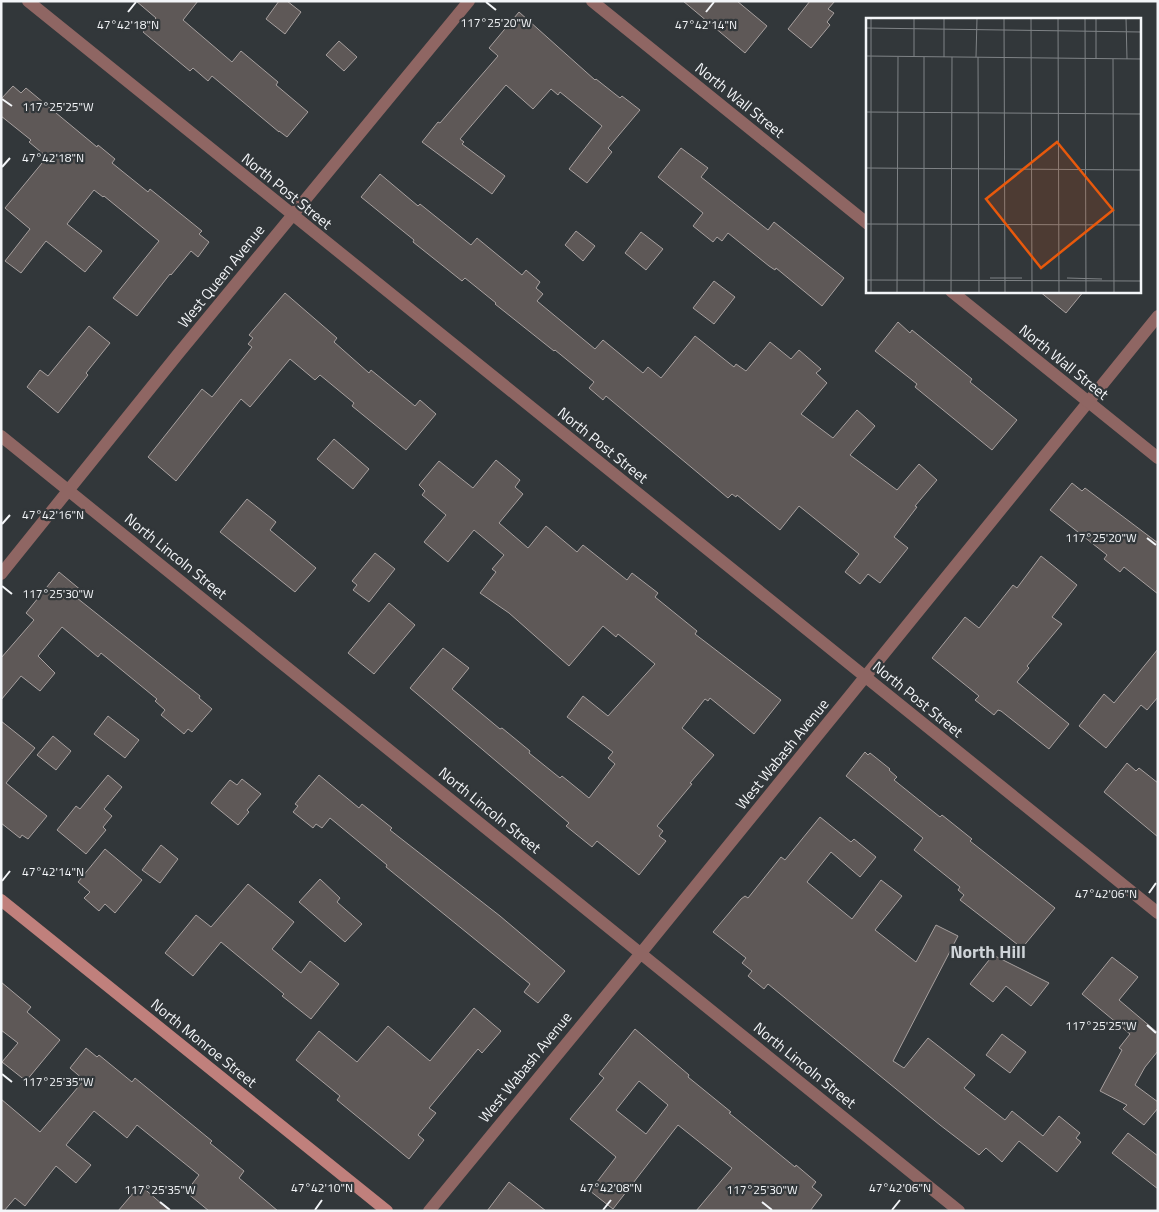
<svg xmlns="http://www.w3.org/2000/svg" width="1159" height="1212" viewBox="0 0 1159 1212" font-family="'Titillium Web',sans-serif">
	<rect width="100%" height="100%" fill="#32373a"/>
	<path fill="#5e5857" stroke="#a7a09f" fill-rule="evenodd" d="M136 1H198L183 20 232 62 241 51 278 82 276 85 308 112 287 137 279 131V132L212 76 208 81 193 68 190 71 143 32 156 18Z
		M279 1H287L301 12 285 34 266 19Z
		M683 1H737L767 26 745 53Z
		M810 1H835L828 9 834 13 827 22 830 25 811 48 788 29Z
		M519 12 595 80 596 79 620 98 622 96 640 110 608 148 612 152 587 183 569 169 602 126 560 92 558 95 551 89 533 109 506 85 460 139 464 142 462 144 505 176 492 194 422 142 438 122 440 123 498 56 489 48Z
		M339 41 357 57 344 71 326 55Z
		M13 86 21 93 26 88 97 147 98 145 115 159 112 163 148 192 150 189 202 231 199 234 209 242 198 257 191 251 171 275 170 274 137 316 113 298 159 241 104 196 103 197 94 190 67 224 102 251 85 272 46 241 21 273 5 261 30 229 5 208 47 157 29 142 31 140 1 116V99Z
		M681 148 708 168 701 177 768 230 774 222 844 278 822 306 776 268 775 270 769 266 728 233 722 241 717 237 713 242 693 226 703 213 658 177Z
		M380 174 418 206 420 204 471 245 477 238 522 275 526 270 540 282 536 288 543 294 537 301 595 349 603 340 643 373 648 367 661 378 695 336 734 367 736 364 746 371 770 342 791 359 799 350 821 369 816 373 827 383 801 414 833 438 857 410 875 426 850 455 897 490 919 464 937 480 915 506 917 507 894 537 908 548 880 583 868 574 860 584 845 572 859 554 799 506 780 530 737 495 736 497 732 494 728 498 606 396 603 400 589 388 594 382 555 350 554 351 495 304 496 303 465 278 462 281 413 242 414 240 361 197Z
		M576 231 595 246 583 261 565 245Z
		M641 232 663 249 646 270 625 253Z
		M714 281 735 297 714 324 693 308Z
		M1039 291H1084L1066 313Z
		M285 293 337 338 334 342 369 373 371 370 415 406 420 400 436 414 406 450 352 406 354 403 320 375 315 380 290 359 250 407 241 399 176 481 148 457 202 389 212 397 252 347 248 344 253 338 249 335Z
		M898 322 910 333 912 330 972 379 970 382 1017 420 992 450 915 387 917 384 875 351Z
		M89 326 110 343 86 373 88 375 58 413 27 387 40 370 48 376Z
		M334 439 369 469 353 489 317 459Z
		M496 460 520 480 515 487 523 494 499 523 528 548 546 526 577 552 583 545 627 580 632 573 658 593 655 597 697 631 695 634 781 700 754 734 710 698 708 701 705 699 682 728 714 755 690 783 692 784 657 826 663 831 659 836 666 841 639 875 597 841 592 847 566 826 569 823 410 688 443 648 469 668 452 689 500 729 502 728 530 751 529 753 560 778 562 776 589 798 615 764 608 758 613 752 567 717 583 696 608 716 655 664 618 634 616 637 603 626 569 666 509 613 480 593 496 572 492 569 504 555 474 530 448 562 424 542 446 515 422 495 425 491 419 485 439 461 473 488Z
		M1072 483 1082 491 1085 488 1158 543V594L1124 567 1120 572 1104 559 1107 555 1050 510Z
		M247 499 276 522 270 530 316 568 295 592 220 532Z
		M375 553 395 569 369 602 353 590 357 585 352 581Z
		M1041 556 1077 585 1052 617 1062 624 1027 666 1029 668 1017 682 1069 724 1049 749 1001 711 998 710 994 715 975 700 979 696 932 658 965 617 979 628 1013 585 1017 588Z
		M59 572 82 591 77 598 200 696 199 698 212 709 192 732 188 729 184 734 161 715 165 710 155 701 157 699 101 653 98 657 62 627 38 656 55 673 40 691 21 676 1 700V658L34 620 26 613Z
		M389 603 415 625 374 674 348 653Z
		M1158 649V697L1147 710 1141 705 1106 748 1079 726 1104 694 1114 703Z
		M108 716 139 740 125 758 94 734Z
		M1 721 35 748 6 783 47 816 28 839 22 835 20 838 1 823Z
		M53 736 71 751 56 770 37 755Z
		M865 752 868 755 870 753 890 769 889 770 897 777 894 780 940 817 942 815 972 839 970 841 1055 908 1022 948 960 900 964 895 958 890 960 887 914 850 923 838 846 776Z
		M1127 763 1136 771 1139 768 1158 783V837L1104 792Z
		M108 775 122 787 104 809 112 816 103 827 106 830 86 854 57 830 76 806 80 809Z
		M319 775 359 808 362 804 392 828 390 830 500 916 565 971 538 1003 524 992 530 984 386 867 387 865 330 818 322 828 316 824 313 828 293 812 298 806 295 804Z
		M242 779 261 794 247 810 249 812 238 825 211 803 230 780 237 785Z
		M820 817 851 842 854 839 876 857 860 877 831 852 807 882 852 919 881 880 902 896 875 930 916 962 936 925 958 936 893 1061 904 1068 928 1038 975 1075 964 1088 1005 1120 1012 1111 1043 1136 1059 1116 1080 1133 1076 1138 1081 1142 1057 1172 1019 1141 1002 1162 986 1148 979 1155 940 1125 768 984 764 989 748 976 752 971 742 963 746 958 713 932 741 899 745 896 748 898 781 857 785 860Z
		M161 845 178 859 160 883 142 870Z
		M105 849 142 880 115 913 105 904 99 911 84 898 90 892 78 882Z
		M320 879 340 898 337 902 362 924 345 942 299 902Z
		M248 884 294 922 272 949 301 973 310 961 339 984 311 1019 282 996 284 994 221 942 193 976 165 953 196 915 211 927Z
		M993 955 1049 983 1031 1006 1006 986 993 1002 970 984Z
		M1112 957 1138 977 1119 1000 1158 1033V1051L1145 1067 1135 1085 1158 1102V1108L1144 1125 1123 1109 1127 1105 1100 1091 1122 1050 1119 1048 1130 1034 1082 994Z
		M1 982 31 1007 27 1012 60 1040 26 1081 2 1062 18 1043 1 1030Z
		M474 1008 501 1031 482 1053 478 1049 429 1108 436 1113 418 1135 424 1140 409 1159 337 1100 340 1096 296 1060 319 1031 357 1062 388 1026 430 1061Z
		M635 1029 689 1075 688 1077 731 1112 729 1113 795 1167 796 1165 816 1182 812 1187 822 1195 810 1211H696L732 1168 678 1125 613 1209 590 1191 616 1157 570 1119 604 1078 599 1074ZM639 1081 668 1105 646 1134 616 1110Z
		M1002 1034 1026 1052 1010 1073 986 1055Z
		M86 1048 97 1057 99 1055 132 1082 135 1078 212 1141 210 1143 244 1171 239 1178 278 1211H209L186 1192 199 1175 137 1125 127 1138 94 1111 66 1145 91 1165 76 1183 56 1166 25 1206 15 1198 4 1211H1V1099L40 1132 84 1080 70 1068Z
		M1128 1133 1158 1156V1189L1112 1153Z
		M509 1182 546 1211H487Z
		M140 1185 170 1211H118Z"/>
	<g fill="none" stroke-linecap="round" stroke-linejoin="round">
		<path stroke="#8f6663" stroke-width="12" d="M28 1 1158 913
			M1 436 959 1211
			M1 574 178 354 469 1
			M429 1211 641 953 1158 316"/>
		<path stroke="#8f6663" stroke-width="12" d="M592 1 868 224
			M951 291 1158 458"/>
		<path stroke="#c0807c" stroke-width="12" d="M1 900 387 1211"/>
	</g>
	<path fill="none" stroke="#f3f5f8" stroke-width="2" d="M486 2 496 10M128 12 136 2M706 12 714 2M2 99 12 106M2 167 10 158M2 524 10 515M1147 538 1156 545M2 586 12 594M2 881 10 871M1149 893 1156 883M1147 1025 1156 1033M2 1074 12 1082M160 1202 170 1210M762 1202 772 1210M315 1210 322 1200M603 1210 611 1200M892 1210 900 1200"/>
	<g text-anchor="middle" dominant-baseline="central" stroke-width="4.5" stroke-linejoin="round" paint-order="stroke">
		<g font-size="15" fill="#f3f5f8" stroke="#32373a">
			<text transform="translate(740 100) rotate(39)">North Wall Street</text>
			<text transform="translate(287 191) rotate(39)">North Post Street</text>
			<text transform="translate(221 276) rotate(-51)">West Queen Avenue</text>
			<text transform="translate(1064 362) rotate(39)">North Wall Street</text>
			<text transform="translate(603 445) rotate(39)">North Post Street</text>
			<text transform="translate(176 556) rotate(39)">North Lincoln Street</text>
			<text transform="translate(918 699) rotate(39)">North Post Street</text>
			<text transform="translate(782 754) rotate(-51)">West Wabash Avenue</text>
			<text transform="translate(490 810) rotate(39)">North Lincoln Street</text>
			<text transform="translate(204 1043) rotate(39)">North Monroe Street</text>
			<text transform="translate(805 1065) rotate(39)">North Lincoln Street</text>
			<text transform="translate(525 1067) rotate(-51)">West Wabash Avenue</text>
		</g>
		<g font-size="18" font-weight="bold" fill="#cfd4d8" stroke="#32373a">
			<text x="988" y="951">North Hill</text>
		</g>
	</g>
	<g transform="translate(866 18)">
		<rect width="275" height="275" fill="#32373a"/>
		<path fill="none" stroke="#7f8386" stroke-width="1" d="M48 0V39M138 0 139 275M165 0 166 275M192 0 193 275M219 0 220 275M260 0 261 41M0 10 275 14M0 38 275 41M58 39V275M78 39V0M110 39 111 0M112 39 113 275M230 41V0M247 41 248 275M0 94 275 96M0 150 275 152M0 206 275 207M124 260H156M201 260 236 261M0 262 275 263M5 275V0M31 275 32 39M85 275 86 39"/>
		<path fill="#e8590c" fill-opacity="0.15" stroke="#e8590c" stroke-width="2.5" d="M191 124 247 192 175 250 120 181Z"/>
		<rect width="275" height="275" fill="none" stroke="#f3f5f8" stroke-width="2.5"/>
	</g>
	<g font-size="12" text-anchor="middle" fill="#f3f5f8" stroke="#32373a" stroke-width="4.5" stroke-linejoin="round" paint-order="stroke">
		<text x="496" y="27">117°25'20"W</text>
		<text x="128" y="29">47°42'18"N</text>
		<text x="706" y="29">47°42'14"N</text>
		<text x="58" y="111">117°25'25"W</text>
		<text x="53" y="162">47°42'18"N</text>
		<text x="53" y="519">47°42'16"N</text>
		<text x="1101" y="542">117°25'20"W</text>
		<text x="58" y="598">117°25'30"W</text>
		<text x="53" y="876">47°42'14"N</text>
		<text x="1106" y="898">47°42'06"N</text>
		<text x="1101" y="1030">117°25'25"W</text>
		<text x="58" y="1086">117°25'35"W</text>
		<text x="322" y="1192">47°42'10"N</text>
		<text x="611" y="1192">47°42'08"N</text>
		<text x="900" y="1192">47°42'06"N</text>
		<text x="160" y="1194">117°25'35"W</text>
		<text x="762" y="1194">117°25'30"W</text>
	</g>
	<rect width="1159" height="1212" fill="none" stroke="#f3f5f8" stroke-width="5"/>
</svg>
